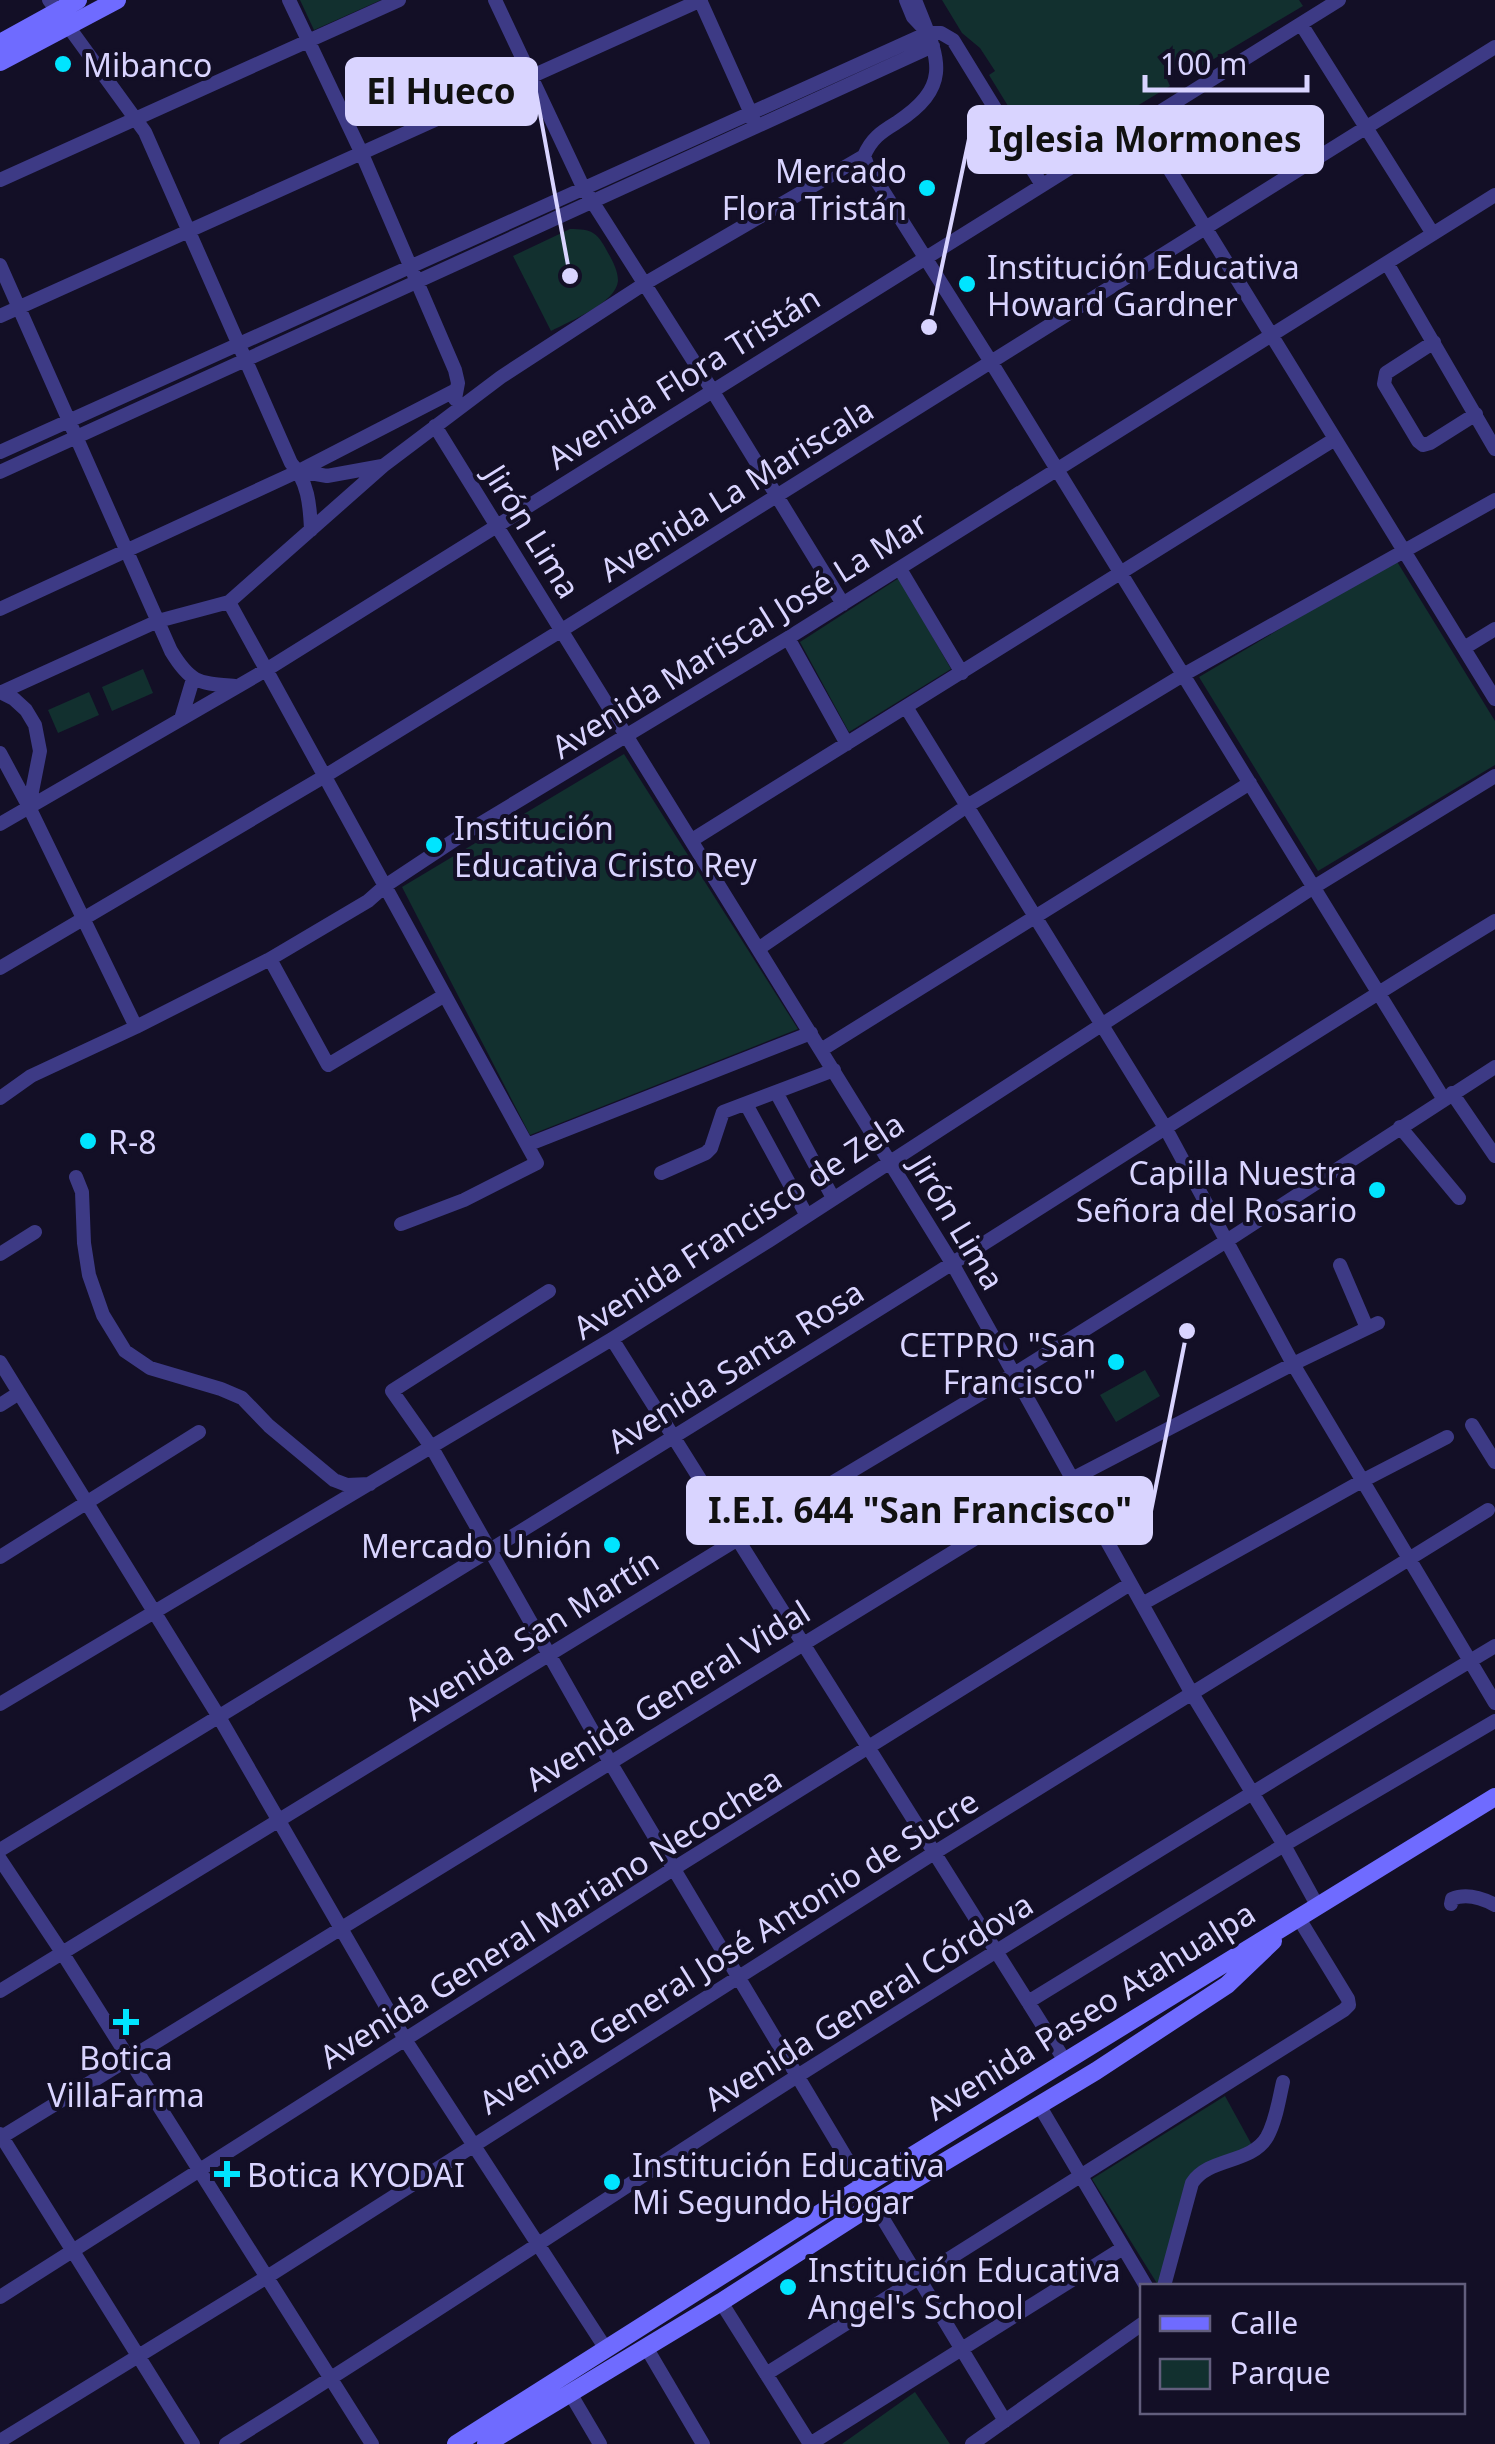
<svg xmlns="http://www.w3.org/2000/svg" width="1495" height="2444" viewBox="0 0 1495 2444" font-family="'Noto Sans',sans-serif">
	<rect width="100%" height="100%" fill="#130f26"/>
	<path fill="#12302f" d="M300 0H381L314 30Z
		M942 0H1299L1303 6 1197 69 1190 59 1165 75 1170 86 1043 163 989 75 995 71 980 48 962 33Z
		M570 229C592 229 597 232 607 251 612 260 618 270 618 281 616 303 570 321 551 331L513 256Z
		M1396 560 1495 721V765L1318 871 1199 677Z
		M899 578 951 669 849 732 800 642Z
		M143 669 153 693 112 711 102 687Z
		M89 692 99 715 58 733 48 710Z
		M624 754 798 1029 530 1135 402 887Z
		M1145 1370 1160 1396 1116 1422 1100 1395Z
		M1225 2096 1253 2147 1193 2171 1161 2283 1158 2285 1092 2179Z
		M915 2392 950 2444H842Z"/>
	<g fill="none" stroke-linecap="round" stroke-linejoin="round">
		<path stroke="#3d3a85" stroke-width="14" d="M49 0 145 132 291 463C308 481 310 505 311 530
			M289 0 362 154 455 370 458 383 455 399
			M495 0 583 187 712 390 843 604
			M700 0 753 118
			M906 0 913 17 928 33H941L953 40 1042 185
			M1301 24 1433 234
			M1141 123 1495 699
			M864 156 868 167 991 362 1443 1098
			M0 180 399 0
			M1387 263 1495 449
			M0 265 171 651C191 684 199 683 235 686
			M0 316 701 0
			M1434 342 1386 373 1384 384 1418 441 1423 445 1430 443 1476 414
			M435 426 952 1263 1191 1692 1284 1845 1317 1905
			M0 452 928 33
			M299 471 327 476 382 466
			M0 472 933 46
			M900 569 962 673
			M229 602 537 1163 464 1200 401 1224
			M0 609 299 471 456 390
			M788 638 847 744
			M1464 648 1495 629
			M0 692 14 699 26 710 35 725 40 751 29 807 136 1027
			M2 692 158 621 229 602 383 466 501 377 644 284 864 156C871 139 881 132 896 123 956 84 937 56 915 0
			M906 707 1166 1129 1293 1364 1495 1703
			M181 719 193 679
			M0 753 29 807
			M0 824 266 670 1339 0
			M692 840 1335 439
			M758 949 967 806 1183 675 1495 500
			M270 959 328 1065 445 995
			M0 968 325 776 562 630 1495 47
			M821 1050 1250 783
			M776 1092 833 1198
			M1452 1093 1495 1156
			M0 1098 31 1076 136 1027 270 959 368 901 385 886 465 833 788 638 1495 195
			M746 1104 807 1216
			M1400 1127 1459 1198
			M527 1145 811 1033
			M661 1173 706 1153 711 1148 723 1112 834 1070
			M76 1177 82 1192 84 1243 89 1275 103 1315 125 1351 150 1368 221 1389 242 1398 269 1426 334 1480 347 1485 370 1484
			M0 1254 35 1232
			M1340 1265 1367 1328
			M549 1291 392 1391 432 1448 610 1762 863 2186
			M612 1339 1065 2061
			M0 1362 219 1717 406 2041 606 2349
			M0 1405 19 1393
			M1472 1425 1495 1462
			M0 1557 199 1432
			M1142 1604 1362 1481 1447 1437
			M0 1704 612 1339 770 1240 1314 887 1495 776
			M0 1850C320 1655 639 1460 956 1261 1136 1148 1314 1031 1495 921
			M0 1859 63 1954 372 2444
			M1451 1904 1452 1899C1466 1893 1482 1898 1495 1905
			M0 1991 738 1539 1014 1374 1228 1240 1495 1067
			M1028 2002 1284 1845 1495 1721
			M1039 2105 1146 2286
			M0 2134 193 2444
			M0 2138 1072 1479 1293 1364 1378 1323
			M874 2204 1005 2421
			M1164 2286 1192 2183C1209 2157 1251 2164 1267 2137 1276 2121 1279 2099 1283 2082
			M0 2297 673 1869 1130 1584
			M721 2302 810 2444
			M646 2347 703 2444
			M766 2374 1344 2010 1349 2005 1348 1999 1298 1917
			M570 2393 600 2444
			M0 2441 267 2277 934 1853 1488 1510
			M226 2444C419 2325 607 2197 799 2075 1029 1930 1261 1786 1495 1646
			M810 2444 1123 2248
			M972 2444 1142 2324"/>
		<path stroke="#6f6bff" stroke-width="18" d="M0 43 78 0
			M0 62 117 0
			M456 2444 863 2186 1495 1797
			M486 2444 721 2302 874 2204 1096 2071 1227 1985 1273 1941"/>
	</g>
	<g fill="#00e5ff" stroke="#130f26" stroke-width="4">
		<circle cx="63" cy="64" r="10"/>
		<circle cx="927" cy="188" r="10"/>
		<circle cx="967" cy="284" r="10"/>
		<circle cx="434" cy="845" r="10"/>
		<circle cx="88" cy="1141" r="10"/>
		<circle cx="1377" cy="1190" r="10"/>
		<circle cx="1116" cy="1362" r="10"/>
		<circle cx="612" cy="1545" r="10"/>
		<path d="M121 2007h10v10h10v10h-10v10h-10v-10h-10v-10h10z"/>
		<path d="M222 2159h10v10h10v10h-10v10h-10v-10h-10v-10h10z"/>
		<circle cx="612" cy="2182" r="10"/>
		<circle cx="788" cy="2287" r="10"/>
	</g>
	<g text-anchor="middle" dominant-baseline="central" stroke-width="8" stroke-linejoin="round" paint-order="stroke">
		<g font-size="32" fill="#d9d4ff" stroke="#130f26" text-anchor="start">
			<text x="83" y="64">Mibanco</text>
			<text x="907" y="170" text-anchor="end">Mercado<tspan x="907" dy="37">Flora Tristán</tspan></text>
			<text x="987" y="266">Institución Educativa<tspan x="987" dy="37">Howard Gardner</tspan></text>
			<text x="454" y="827">Institución<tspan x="454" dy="37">Educativa Cristo Rey</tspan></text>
			<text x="108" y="1141">R-8</text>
			<text x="1357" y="1172" text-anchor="end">Capilla Nuestra<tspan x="1357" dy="37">Señora del Rosario</tspan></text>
			<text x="1096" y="1344" text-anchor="end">CETPRO "San<tspan x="1096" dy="37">Francisco"</tspan></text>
			<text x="592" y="1545" text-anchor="end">Mercado Unión</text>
			<text x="126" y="2057" text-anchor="middle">Botica<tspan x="126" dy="37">VillaFarma</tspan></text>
			<text x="632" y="2164">Institución Educativa<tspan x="632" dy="37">Mi Segundo Hogar</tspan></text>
			<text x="247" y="2174">Botica KYODAI</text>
			<text x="808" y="2269">Institución Educativa<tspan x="808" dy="37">Angel's School</tspan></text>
		</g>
		<g font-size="32" fill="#d9d4ff" stroke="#130f26">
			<text transform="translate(683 377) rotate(-32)">Avenida Flora Tristán</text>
			<text transform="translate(736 489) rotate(-32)">Avenida La Mariscala</text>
			<text transform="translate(533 531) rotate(58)">Jirón Lima</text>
			<text transform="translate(739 634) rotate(-32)">Avenida Mariscal José La Mar</text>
			<text transform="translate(958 1222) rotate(59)">Jirón Lima</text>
			<text transform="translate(738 1225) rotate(-33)">Avenida Francisco de Zela</text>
			<text transform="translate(735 1366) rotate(-32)">Avenida Santa Rosa</text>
			<text transform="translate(531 1634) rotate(-32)">Avenida San Martín</text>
			<text transform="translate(667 1695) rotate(-32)">Avenida General Vidal</text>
			<text transform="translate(550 1917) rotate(-32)">Avenida General Mariano Necochea</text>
			<text transform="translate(728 1951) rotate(-32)">Avenida General José Antonio de Sucre</text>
			<text transform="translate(868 2001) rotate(-32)">Avenida General Córdova</text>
			<text transform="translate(1090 2010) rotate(-32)">Avenida Paseo Atahualpa</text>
		</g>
	</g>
	<path fill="none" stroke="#d9d4ff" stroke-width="4" d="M570 276L536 92M929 327L969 139M1187 1331L1151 1511"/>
	<g fill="#d9d4ff" stroke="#130f26" stroke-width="4">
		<circle cx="570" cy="276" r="10"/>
		<circle cx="929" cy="327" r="10"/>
		<circle cx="1187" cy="1331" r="10"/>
	</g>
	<g fill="#d9d4ff" stroke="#d9d4ff" stroke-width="4">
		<rect x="347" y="59" width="189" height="65" rx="10"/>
		<rect x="969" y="107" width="353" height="65" rx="10"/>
		<rect x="688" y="1478" width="463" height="65" rx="10"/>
	</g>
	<g font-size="35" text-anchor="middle" font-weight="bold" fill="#111">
		<text x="441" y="104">El Hueco</text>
		<text x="1145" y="152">Iglesia Mormones</text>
		<text x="920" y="1523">I.E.I. 644 "San Francisco"</text>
	</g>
	<rect x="1140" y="2284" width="325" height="130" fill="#130f26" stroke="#625e7d" stroke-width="2.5"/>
	<rect x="1160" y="2316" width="50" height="15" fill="#6f6bff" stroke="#625e7d" stroke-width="2.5"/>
	<text x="1230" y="2334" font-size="30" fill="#d9d4ff">Calle</text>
	<rect x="1160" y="2359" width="50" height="30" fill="#12302f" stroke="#625e7d" stroke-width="2.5"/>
	<text x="1230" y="2384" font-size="30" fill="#d9d4ff">Parque</text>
	<path d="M1145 75v15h162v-15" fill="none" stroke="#d9d4ff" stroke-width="5"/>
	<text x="1160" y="75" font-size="30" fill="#d9d4ff" stroke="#130f26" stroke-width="8" paint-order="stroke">100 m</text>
</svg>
